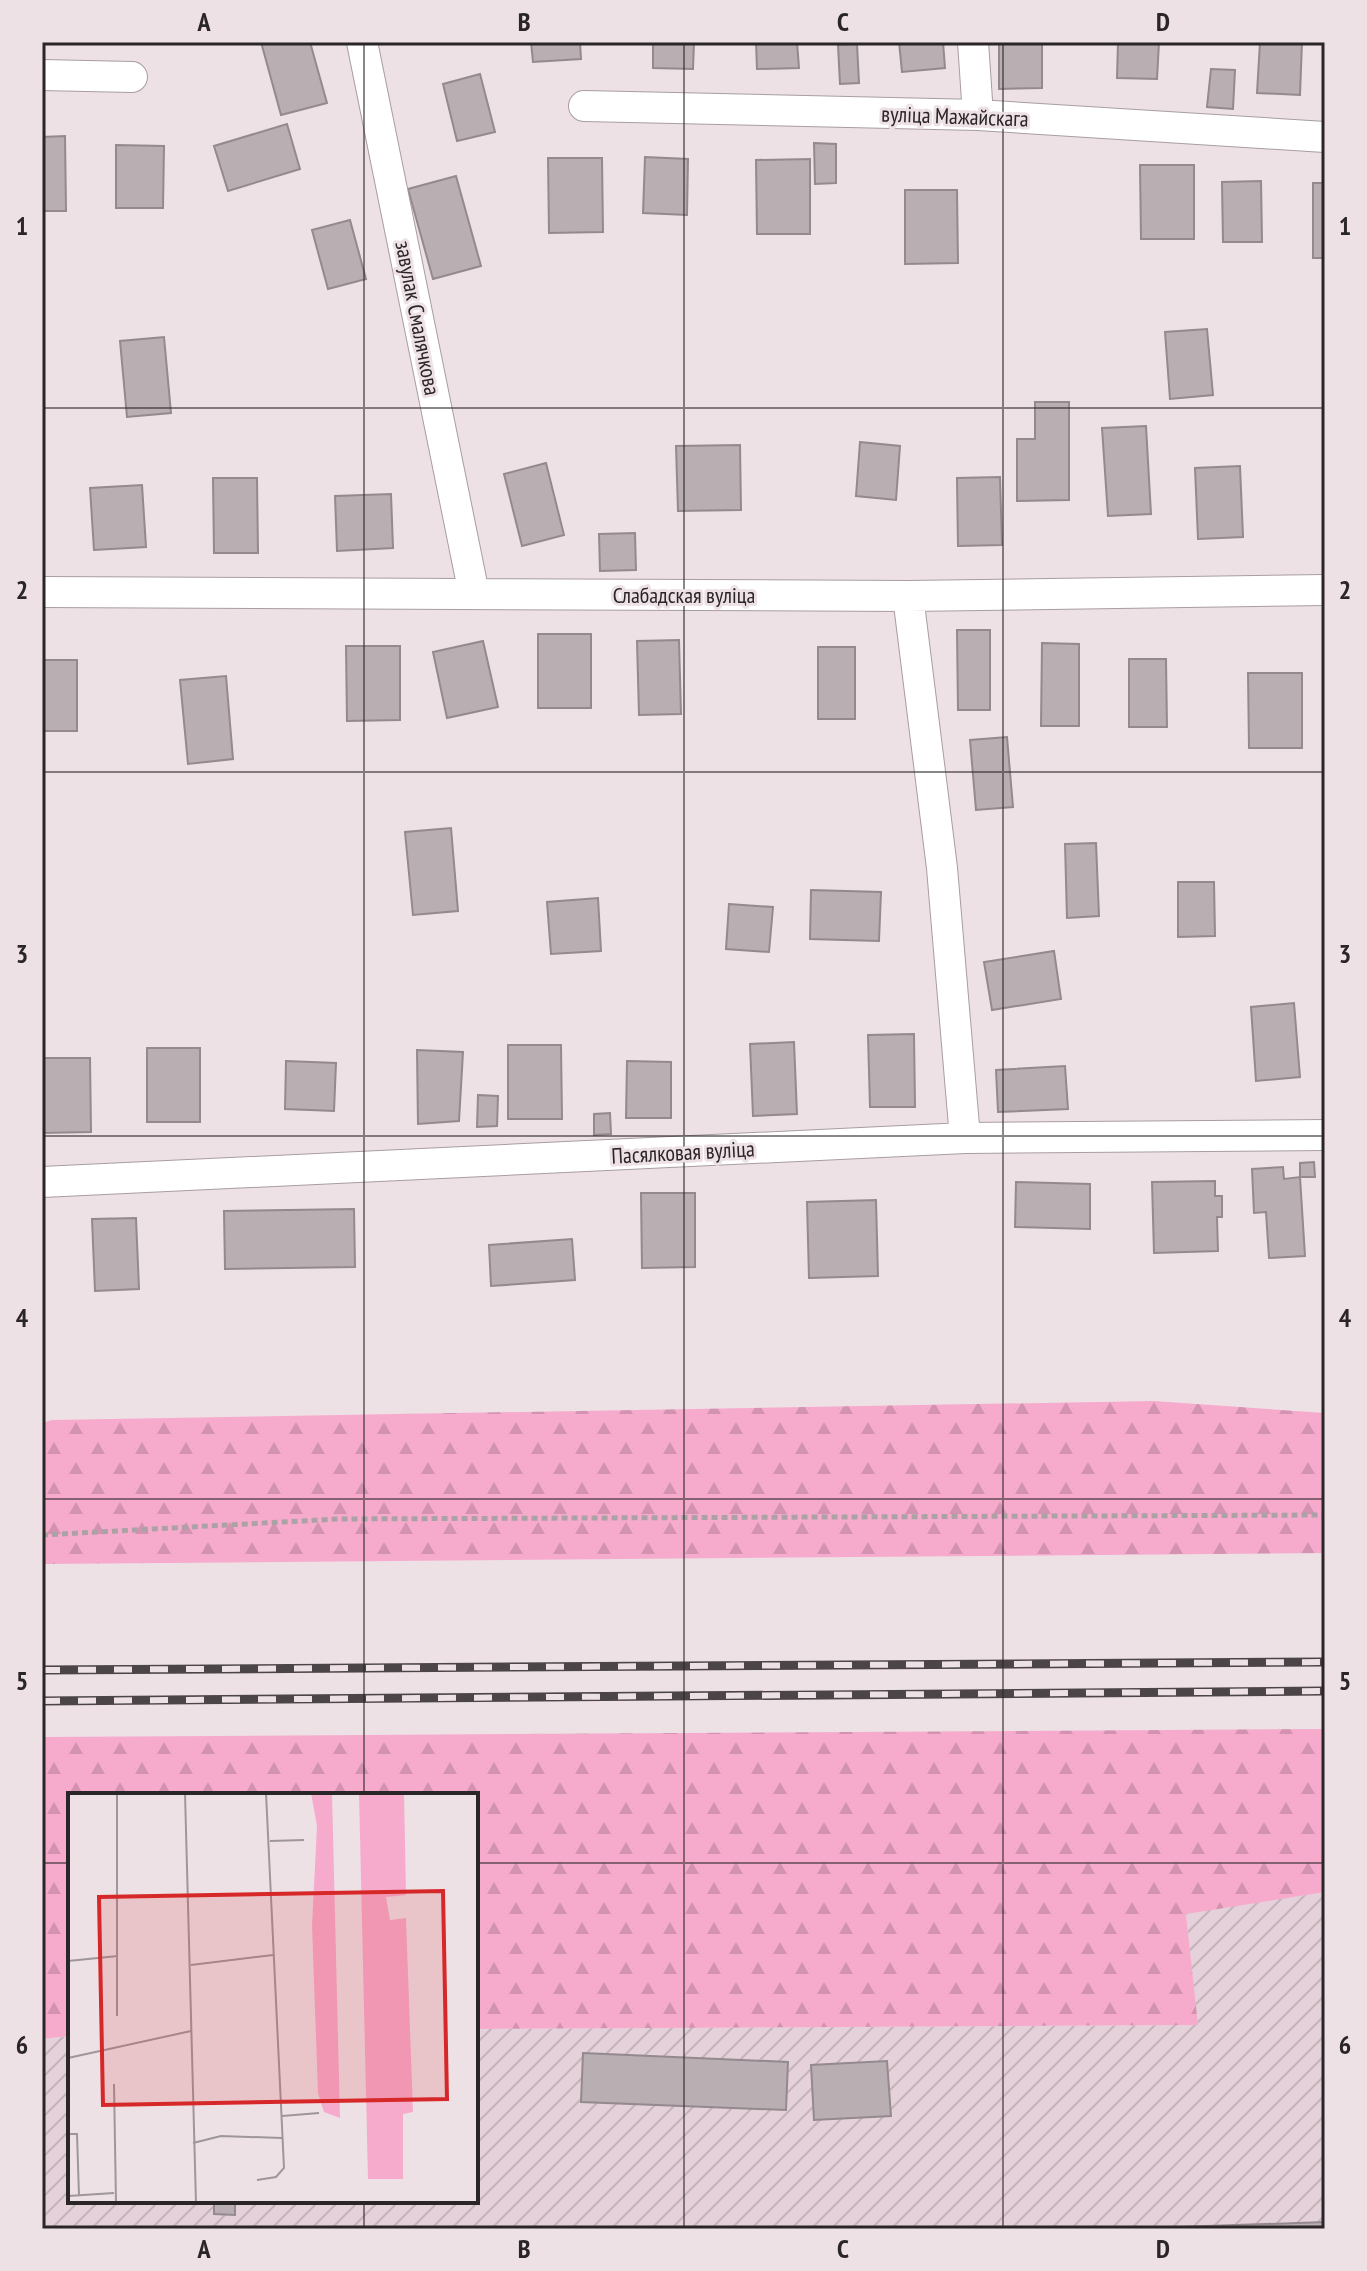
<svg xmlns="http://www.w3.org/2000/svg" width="1367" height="2271" viewBox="0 0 1367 2271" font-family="'PT Sans Narrow',sans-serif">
	<defs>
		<pattern id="industrial-furrows" width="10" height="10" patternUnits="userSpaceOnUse" patternTransform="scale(2)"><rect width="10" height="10" fill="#e5d1d9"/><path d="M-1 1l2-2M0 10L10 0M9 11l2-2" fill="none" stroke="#c5b3ba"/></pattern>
		<pattern id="forest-firs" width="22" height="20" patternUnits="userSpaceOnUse" patternTransform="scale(2)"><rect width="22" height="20" fill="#f6abcd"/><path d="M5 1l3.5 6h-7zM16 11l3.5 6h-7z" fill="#d393b0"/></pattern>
	</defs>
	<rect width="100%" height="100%" fill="#ede1e6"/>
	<path fill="url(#industrial-furrows)" d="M1325 1892V2229H42V2039L70 2036V2201H476V2029L1197 2025 1186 1913Z"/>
	<path fill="url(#forest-firs)" d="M1154 1401 1325 1413V1553L42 1564V1423L52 1420Z
		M1325 1729V1892L1186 1914 1198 2025 476 2029V1795H70V2036L42 2039V1737Z"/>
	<path fill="#b9aeb2" stroke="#94898e" stroke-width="2" d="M261 42H310L327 103 281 115Z
		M531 42H580L581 59 533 62Z
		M653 42H694L693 69 653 68Z
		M756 42H797L799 68 757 69Z
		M899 42H943L945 68 902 72Z
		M999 42H1042V88L999 89Z
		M1118 42H1159L1157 79 1117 78Z
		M1260 42H1302L1300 95 1257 93Z
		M857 44 859 83 840 84 838 45Z
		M1211 69 1235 70 1233 109 1207 107Z
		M480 74 495 132 457 141 443 84Z
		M287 124 300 169 228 191 214 146Z
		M65 136 66 211H42V137Z
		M814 143 836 144V183L815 184Z
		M116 145 164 146 163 208H116Z
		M645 157 688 159 687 215 643 213Z
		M548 158H602L603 232 549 233Z
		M810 159V234H757L756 160Z
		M1140 165H1194V239H1141Z
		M456 176 481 266 433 279 408 189Z
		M1261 181 1262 242H1223L1222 182Z
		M1313 183H1325V258H1313Z
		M905 190H957L958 263 905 264Z
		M350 220 366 279 328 289 312 230Z
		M1207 329 1213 395 1170 399 1165 332Z
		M164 337 171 413 127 417 120 341Z
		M1035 402H1069V500L1017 501V439H1035Z
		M1146 426 1151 514 1108 516 1102 428Z
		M860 442 900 446 896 500 856 496Z
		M740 445 741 510 678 511 676 446Z
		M546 463 564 535 522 546 504 474Z
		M1240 466 1243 537 1198 539 1195 468Z
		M1000 477 1002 545 958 546 957 478Z
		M213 478H257L258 553H214Z
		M142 485 146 547 94 550 90 488Z
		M391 494 393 548 337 551 335 496Z
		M635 533 636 570 600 571 599 534Z
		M957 630H990V710H958Z
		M538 634H591V708H538Z
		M679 640 681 714 639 715 637 641Z
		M483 641 498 707 447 718 433 652Z
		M1042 643 1079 644V726H1041Z
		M346 646H400V720L347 721Z
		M818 647H855V719H818Z
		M1129 659H1166L1167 727H1129Z
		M42 660H77V731H42Z
		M1248 673H1302V748H1249Z
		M226 676 233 759 188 764 180 680Z
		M1007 737 1013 807 976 810 970 740Z
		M451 828 458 911 413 915 405 832Z
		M1096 843 1099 916 1067 918 1065 844Z
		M1178 882H1214L1215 936 1178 937Z
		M811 890 881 892 879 941 810 939Z
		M598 898 601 951 551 954 547 902Z
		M729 904 773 907 769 952 726 949Z
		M1054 951 1061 999 992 1010 984 962Z
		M1294 1003 1300 1077 1256 1081 1251 1007Z
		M914 1034 915 1107H870L868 1035Z
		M794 1042 797 1114 753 1116 750 1044Z
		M508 1045H561L562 1119H508Z
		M147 1048H200V1122H147Z
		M417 1050 463 1052 459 1121 418 1124Z
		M42 1058H90L91 1132 42 1133Z
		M286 1061 336 1063 334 1111 285 1109Z
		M627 1061 671 1062V1118H626Z
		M1065 1066 1068 1109 998 1112 996 1070Z
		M478 1095 498 1096 497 1126 477 1127Z
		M610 1113 611 1134 594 1135V1114Z
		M1314 1162 1315 1177H1300V1163Z
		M1283 1167 1284 1179 1300 1177 1305 1256 1269 1258 1266 1212 1254 1213 1252 1169Z
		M1215 1181V1196H1222V1217H1217L1218 1251 1154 1253 1152 1182Z
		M1016 1182 1090 1184V1229L1015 1227Z
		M641 1193H695V1267L642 1268Z
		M876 1200 878 1276 809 1278 807 1202Z
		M354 1209 355 1267 225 1269 224 1211Z
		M136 1218 139 1289 95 1291 92 1219Z
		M572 1239 575 1280 491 1286 489 1245Z
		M583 2053 788 2062 786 2110 581 2102Z
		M887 2061 891 2116 814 2120 811 2065Z
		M214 2201H235V2215L214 2214Z
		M1325 2222V2229H1120Z"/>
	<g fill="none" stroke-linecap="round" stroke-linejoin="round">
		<g stroke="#a89da2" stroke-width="32">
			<path id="minor" d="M362 42 474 594
				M973 42 978 115
				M42 75 132 77
				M584 106 978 115 1325 137
				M42 592 908 596 1325 590
				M908 596 942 868 965 1138
				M42 1182 965 1138 1325 1135"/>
		</g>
		<path stroke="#aca2a6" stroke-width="5" stroke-dasharray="6 4" stroke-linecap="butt" d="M42 1535 338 1519 1325 1515"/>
		<use href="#minor" stroke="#fff" stroke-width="30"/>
		<g stroke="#4c4548" stroke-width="9">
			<path id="rail" d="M42 1670 1325 1662
				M42 1701 1325 1691"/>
		</g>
		<use href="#rail" stroke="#ede1e6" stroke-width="6" stroke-dasharray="18" stroke-linecap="butt"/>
	</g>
	<path fill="none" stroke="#2a2527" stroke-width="2" stroke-opacity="0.55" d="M364 42V1795M684 42V2229M1003 42V2229M42 408H1325M42 772H1325M42 1136H1325M42 1499H1325M42 1863H70M476 1863H1325M364 2201V2229"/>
	<g text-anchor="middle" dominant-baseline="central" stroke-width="6" stroke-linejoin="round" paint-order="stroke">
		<g font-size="22" fill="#2a2527" stroke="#ede1e6">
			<text transform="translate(955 116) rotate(2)">вуліца Мажайскага</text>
			<text transform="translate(418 318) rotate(79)">завулак Смалячкова</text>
			<text x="684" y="595">Слабадская вуліца</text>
			<text transform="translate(683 1152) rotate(-3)">Пасялковая вуліца</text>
		</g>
	</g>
	<g transform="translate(68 1793)">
		<rect width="410" height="410" fill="#ede1e6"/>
		<path d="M243 0H264L272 325 256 319 250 300 244 133 249 33ZM291 0H336L338 102 318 104 322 127 338 125 345 319 335 321V386H300Z" fill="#f6abcd"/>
		<path fill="none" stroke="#9f969a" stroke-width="2" d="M49 0V223M117 0 128 410M202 48 236 47M0 168 50 163M123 172 205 162M0 265 123 238M46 291 48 410M214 323 251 320M0 341H9L11 403M125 350 153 343 214 345M189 387 208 384 216 375 198 0M0 403 46 400"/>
		<path fill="#d62828" fill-opacity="0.15" stroke="#d62828" stroke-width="4" d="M375 98 379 306 35 312 31 104Z"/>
		<rect width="410" height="410" fill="none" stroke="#2a2527" stroke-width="4"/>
	</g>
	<rect width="1367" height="2271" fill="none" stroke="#ede1e6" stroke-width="88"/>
	<rect x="44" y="44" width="1279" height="2183" fill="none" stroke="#2a2527" stroke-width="3"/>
	<g font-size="26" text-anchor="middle" font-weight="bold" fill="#2a2527">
		<text x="204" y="31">A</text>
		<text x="524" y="31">B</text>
		<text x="843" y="31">C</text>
		<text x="1163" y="31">D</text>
		<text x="22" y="235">1</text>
		<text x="1345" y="235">1</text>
		<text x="22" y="599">2</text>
		<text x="1345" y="599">2</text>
		<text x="22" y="963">3</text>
		<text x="1345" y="963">3</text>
		<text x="22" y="1327">4</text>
		<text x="1345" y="1327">4</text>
		<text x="22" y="1690">5</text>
		<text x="1345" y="1690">5</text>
		<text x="22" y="2054">6</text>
		<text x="1345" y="2054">6</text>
		<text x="204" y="2258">A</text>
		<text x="524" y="2258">B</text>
		<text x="843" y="2258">C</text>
		<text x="1163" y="2258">D</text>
	</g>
</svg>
